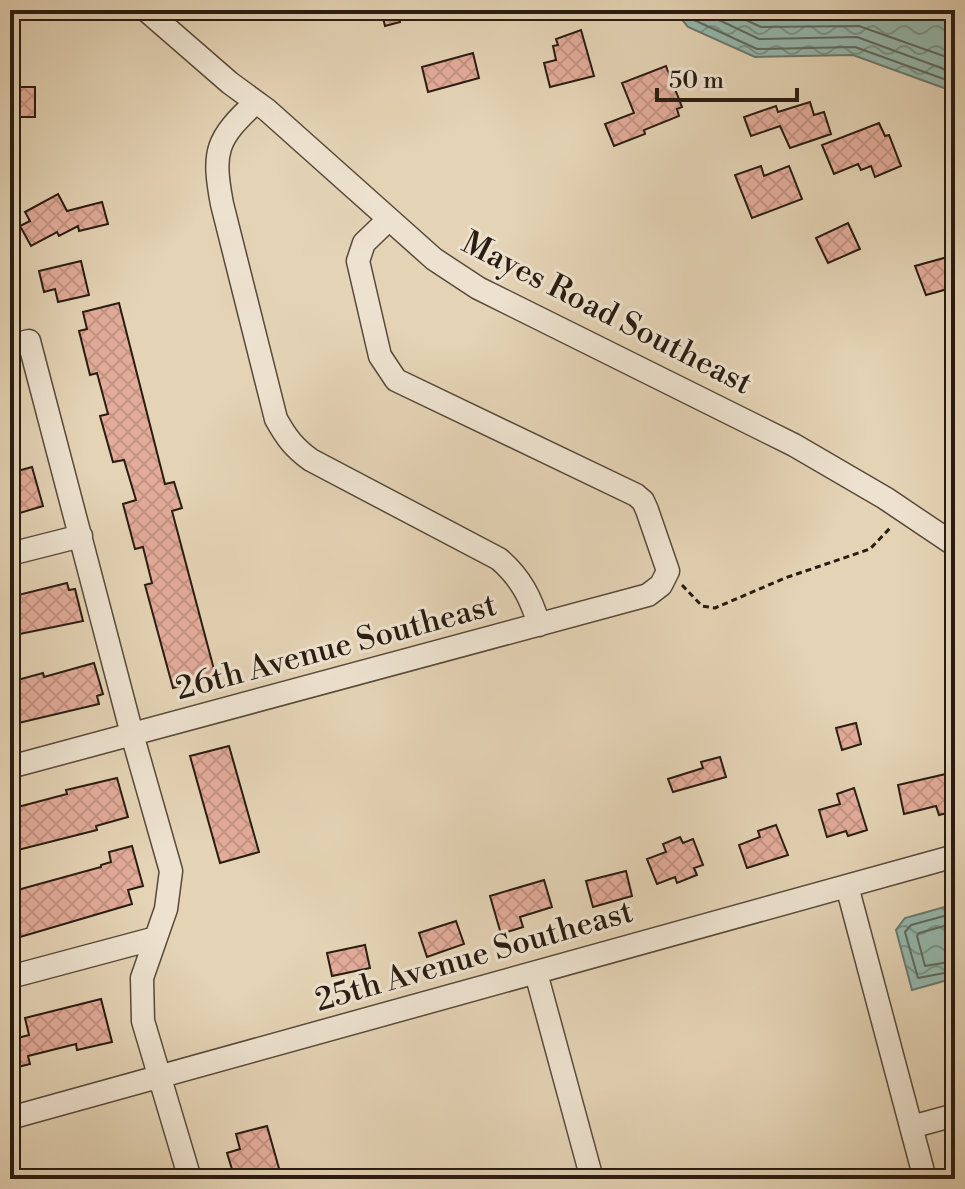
<svg xmlns="http://www.w3.org/2000/svg" width="965" height="1189" viewBox="0 0 965 1189" font-family="'Libre Bodoni',serif">
	<defs>
		<pattern id="water-waves" width="16" height="10" patternUnits="userSpaceOnUse" patternTransform="scale(2)"><rect width="16" height="10" fill="#95b8ae"/><path d="M0 5q4-4 8 0t8 0" fill="none" stroke="#7a958c"/></pattern>
		<pattern id="building-cross-hatch" width="8" height="8" patternUnits="userSpaceOnUse" patternTransform="scale(2)"><rect width="8" height="8" fill="#e3ac9a"/><path d="M0 0l8 8M0 8l8-8" fill="none" stroke="#c39384"/></pattern>
	</defs>
	<rect width="100%" height="100%" fill="#e4d3b5"/>
	<filter id="stains"><feTurbulence type="fractalNoise" baseFrequency=".0025" numOctaves="4"/><feColorMatrix values="0 0 0 0 .2 0 0 0 0 .09 0 0 0 0 .02 0 0 0 .5 -.17"/></filter>
	<radialGradient id="worn" r=".72"><stop offset=".6" stop-color="#630" stop-opacity="0"/><stop offset="1" stop-color="#630" stop-opacity=".3"/></radialGradient>
	<path fill="url(#water-waves)" stroke="#6a7a6f" stroke-width="2" d="M674 10H955V92L853 55 755 57 688 27Z
		M955 904V978L912 990 896 930 905 918Z"/>
	<g fill="none" stroke-linecap="round" stroke-linejoin="round">
		<path stroke="#5f6a60" stroke-width="2" d="M685 10 694 20 757 49 855 47 955 83
			M698 10 759 39 857 37 955 73
			M724 10 761 27 859 26 955 60
			M955 913 911 925 905 932 918 978 955 971
			M955 923 919 933 917 936 925 966 955 961"/>
	</g>
	<path fill="url(#building-cross-hatch)" stroke="#291c11" stroke-width="2" d="M381 10H397L400 22 385 26Z
		M581 30 594 76 550 87 544 63 556 60 553 46 558 45 556 39Z
		M473 53 479 78 428 92 422 67Z
		M666 66 682 107 677 109 679 116 644 130 645 134 614 146 605 124 634 113 622 83Z
		M10 87H35V117H10Z
		M810 102 814 115 824 112 831 134 790 148 780 126 751 136 744 117 776 106 778 112Z
		M879 123 885 136 889 135 901 166 875 177 871 166 861 170 858 164 834 174 822 145Z
		M761 166 764 176 789 166 802 199 752 218 735 175Z
		M58 194 67 211 102 202 108 224 79 231 78 226 59 236 57 232 31 246 20 226 30 221 25 212Z
		M848 223 860 249 828 263 816 238Z
		M951 256 955 272V287L926 295 915 266Z
		M81 261 89 295 58 302 55 289 44 292 39 271Z
		M119 303 165 484 174 482 182 508 172 511 216 677 173 688 145 585 152 583 143 547 135 549 123 504 136 500 124 460 113 462 100 416 108 414 97 373 90 375 79 331 87 329 83 312Z
		M32 467 43 506 10 516V473Z
		M67 583 69 590 75 589 83 621 10 636V597Z
		M94 663 103 694 97 696 99 704 10 725V682L43 673 44 677Z
		M856 723 861 744 842 750 836 728Z
		M229 746 259 852 220 863 190 756Z
		M720 757 726 777 673 792 668 779 703 768 701 762Z
		M950 773 955 795V811L939 815 936 806 904 814 898 785Z
		M117 778 128 817 96 826 97 830 10 852V809L67 794 66 790Z
		M854 788 867 830 848 836 846 831 827 837 819 810 840 804 837 794Z
		M776 825 788 855 747 868 739 845 760 837 758 831Z
		M680 837 683 843 693 839 703 865 694 868 697 875 677 883 675 877 657 884 647 859 666 852 663 844Z
		M132 846 143 886 128 890 132 904 10 940V892L101 867V865L111 862 109 852Z
		M626 871 632 896 593 907 586 881Z
		M544 880 552 907 520 917 523 927 501 934 490 896Z
		M456 921 464 944 427 957 419 933Z
		M365 945 370 968 332 976 327 953Z
		M101 999 112 1042 77 1050 76 1044 28 1056 30 1064 10 1069V1040L29 1035 25 1018Z
		M267 1126 282 1179H235L227 1153 240 1149 236 1134Z"/>
	<g fill="none" stroke-linecap="round" stroke-linejoin="round">
		<g stroke="#584a3a" stroke-width="25">
			<path id="minor" d="M146 10 230 83 267 110 434 259 478 288 794 445 885 498 955 545
				M256 102C216 139 212 151 222 204L276 419C286 437 294 448 311 460L499 559C521 578 531 598 539 625
				M10 346 29 341 132 734 171 871 166 909 142 978 143 1021 190 1179
				M10 554 81 536
				M10 767 648 595 661 585 668 571 647 510 643 501 636 495 396 380 380 356 358 261 364 243 388 220
				M847 886 925 1179
				M536 973 592 1179
				M10 977 156 938
				M10 1118 955 856
				M911 1127 955 1115"/>
		</g>
		<path stroke="#291c11" stroke-width="3" stroke-dasharray="6 4" stroke-linecap="butt" d="M682 585 702 606 715 608 785 578 870 549 892 526"/>
		<use href="#minor" stroke="#ede2cf" stroke-width="22"/>
	</g>
	<g text-anchor="middle" dominant-baseline="central" stroke-width="6" stroke-linejoin="round" paint-order="stroke">
		<g font-size="32" fill="#291c11" stroke="#ede2cf">
			<text transform="translate(607 313) rotate(27)">Mayes Road Southeast</text>
			<text transform="translate(336 647) rotate(-15)">26th Avenue Southeast</text>
			<text transform="translate(474 956) rotate(-16)">25th Avenue Southeast</text>
		</g>
	</g>
	<rect width="965" height="1189" fill="none" stroke="#e4d3b5" stroke-width="40"/>
	<rect x="12" y="12" width="941" height="1165" fill="none" stroke="#291c11" stroke-width="4"/>
	<rect x="20" y="20" width="925" height="1149" fill="none" stroke="#291c11" stroke-width="2"/>
	<path d="M657 88v12h140v-12" fill="none" stroke="#291c11" stroke-width="4"/>
	<text x="669" y="88" font-size="24" fill="#291c11" stroke="#ede2cf" stroke-width="6" paint-order="stroke">50 m</text>
	<rect width="100%" height="100%" filter="url(#stains)"/>
	<rect width="100%" height="100%" fill="url(#worn)"/>
</svg>
